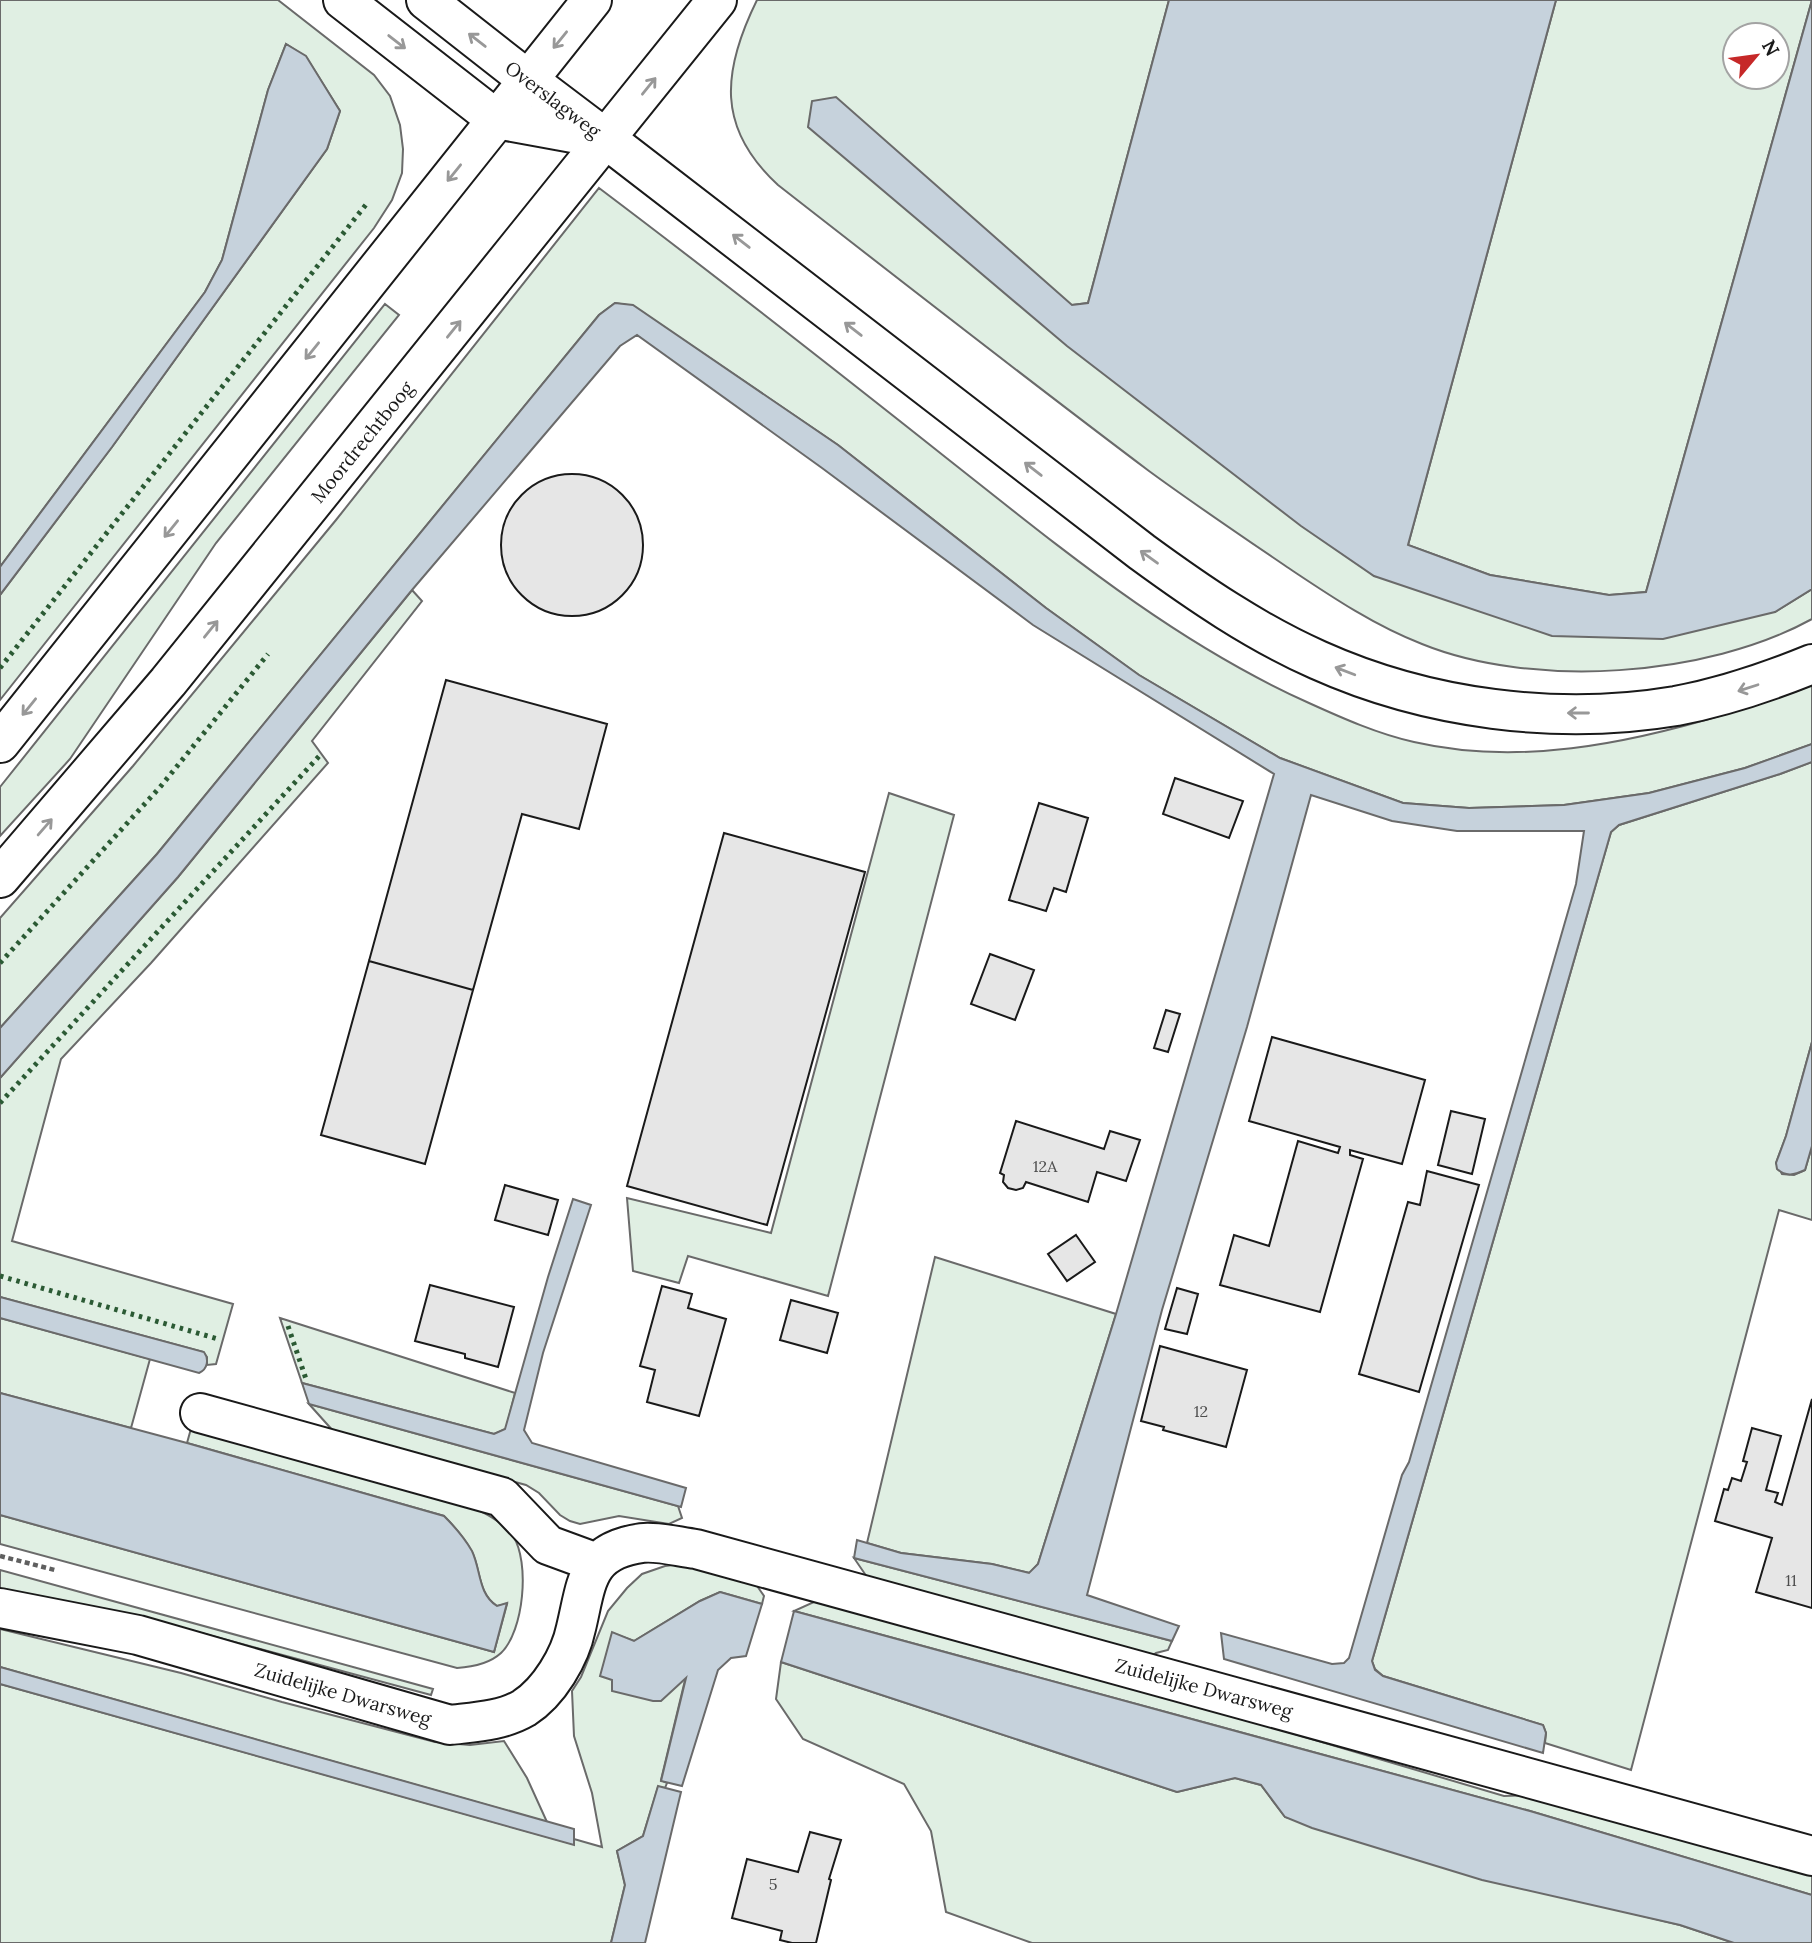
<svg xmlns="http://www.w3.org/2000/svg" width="1812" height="1943" viewBox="0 0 1812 1943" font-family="Lora,serif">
	<rect width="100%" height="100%" fill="#fff"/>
	<path fill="#e0efe3" stroke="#6a6a6a" stroke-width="2" fill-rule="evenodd" d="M0 0H278L374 75 390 96 400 125 403 149 402 173 392 200 374 228 0 700V595L112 447 327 149 340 111 306 57 286 44 268 90 222 260 205 292 0 567Z
		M757 0H1169L1088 303 1072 305 1374 576 1775 612 1812 589V619C1707 677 1533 689 1422 644 1373 625 1329 595 1287 567 1240 535 1194 504 1149 471 1024 377 901 281 778 185 716 128 722 71 757 0Z
		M1556 0H1812L1646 592 1609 595 1490 575 1408 545ZM1735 35H1777V77H1735Z
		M599 188C717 277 833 368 949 460 1063 550 1175 643 1309 703 1342 718 1378 734 1414 742 1518 766 1626 744 1726 714 1754 705 1785 697 1812 685V744L1745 768 1649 793 1564 805 1469 808 1403 803 1280 758 1139 675 1046 608 838 445 633 306 615 303 599 315 157 854 0 1028V918L133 766 336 520Z
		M385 304 399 315 216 543 70 759 0 836V787Z
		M412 590 422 601 312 741 328 763 151 963 61 1059 12 1241 233 1304 216 1364 207 1365V1357L203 1352 0 1297V1078L178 877Z
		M1812 762V1042L1786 1136 1776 1163 1782 1174 1794 1175 1805 1170 1812 1146V1220L1779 1210 1631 1770 1545 1743 1546 1733 1543 1725 1383 1676 1375 1669 1372 1661 1611 832 1619 825 1780 774Z
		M889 793 954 815 828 1296 688 1256 679 1283 633 1271 627 1198 771 1233Z
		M935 1257 1116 1314 1038 1564 1030 1573 992 1564 901 1553 867 1543Z
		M0 1318 150 1359 131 1428 0 1393Z
		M280 1318 515 1393 506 1429 494 1434 302 1383Z
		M309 1404 678 1506 682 1518 669 1524 619 1516 580 1524 570 1521 560 1515 539 1493 526 1485 335 1433Z
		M192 1425 459 1501C478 1510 501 1519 513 1536 530 1562 524 1631 501 1653 489 1664 473 1667 457 1668L0 1544V1515L494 1652 507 1604 497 1606C478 1594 481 1570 472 1552 464 1537 455 1527 444 1516L187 1443Z
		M854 1558 1172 1641 1168 1650 1156 1653 1147 1660 867 1577Z
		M682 1564 755 1583 764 1596 762 1604 720 1592 700 1601 634 1641 612 1633 686 1676 661 1780 667 1783 665 1788 658 1787 643 1836 617 1851 625 1885 611 1943H0V1684L573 1844 574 1839 602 1847 592 1793 574 1736 572 1691 581 1677 608 1611 627 1588 642 1574 665 1566Z
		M0 1570 433 1689 431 1695 142 1617 0 1589Z
		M816 1601 1244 1719 1504 1796 1532 1795 1812 1872V1895L1530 1811 794 1611Z
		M0 1629 181 1673 282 1702 435 1742 470 1745 504 1741 527 1778 547 1822 0 1667Z
		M781 1662 1177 1792 1235 1778 1261 1785 1285 1817 1598 1905 1680 1925 1734 1943H1032L946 1912 931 1831 904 1784 803 1739 776 1699Z"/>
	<path fill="#c6d2dc" stroke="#6a6a6a" stroke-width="2" d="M1169 0H1556L1408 545 1490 575 1609 595 1646 592 1812 0V589L1775 612 1663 639 1552 636 1374 576 1301 526 1067 346 808 127 812 101 836 97 1072 305 1088 303Z
		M286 44 306 56 340 111 327 149 112 447 0 595V567L205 292 222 260 268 90Z
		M615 303 633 305 838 445 1046 608 1139 675 1280 758 1403 803 1469 808 1564 805 1649 793 1745 768 1812 744V762L1780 774 1619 825 1611 832 1372 1661 1375 1670 1383 1676 1543 1725 1546 1733 1543 1753 1224 1659 1221 1633 1332 1664 1344 1663 1349 1658 1402 1475 1409 1462 1576 884 1584 831H1457L1392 821 1311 795 1247 1027 1162 1310 1087 1595 1179 1626 1172 1641 854 1558 857 1540 901 1553 992 1564 1029 1573 1038 1564 1116 1314 1274 774 1033 625 822 468 637 335 620 346 412 590 178 877 0 1078V1028L157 854 599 315Z
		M1812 1042V1146L1805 1170C1794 1175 1786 1177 1777 1169L1776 1163 1786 1136Z
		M573 1199 591 1205 543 1353 524 1430 532 1443 686 1488 681 1507 309 1404 302 1383 494 1434 505 1429 548 1277Z
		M0 1297 204 1352C209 1359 208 1369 199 1373L0 1318Z
		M0 1393 187 1443 444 1516C455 1527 464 1537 472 1551 481 1570 478 1594 497 1606L507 1603 494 1652 0 1515Z
		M720 1592 762 1604 746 1656 731 1658 718 1670 682 1786 661 1781 686 1678 661 1701H653L612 1691V1680L600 1676 612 1632 634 1641 700 1601Z
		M794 1611 1530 1811 1812 1895V1943H1734L1680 1925 1482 1880 1312 1828 1285 1817 1261 1785 1235 1778 1177 1792 781 1662Z
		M0 1667 574 1829V1845L0 1684Z
		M658 1786 681 1792 645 1943H611L625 1885 617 1851 643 1836Z"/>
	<path fill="#e6e6e6" stroke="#1a1a1a" stroke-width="2" d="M501 545a71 71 0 1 1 142 0a71 71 0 1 1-142 0Z
		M446 680 607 724 579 829 522 814 473 990 369 961Z
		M1175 778 1243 801 1229 838 1163 814Z
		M1039 803 1088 818 1066 892 1054 888 1046 911 1009 900Z
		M724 833 865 872 767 1225 627 1186Z
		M990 954 1034 970 1015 1020 971 1004Z
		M369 961 473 990 425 1164 321 1135Z
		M1166 1010 1180 1014 1168 1052 1154 1048Z
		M1272 1037 1425 1080 1402 1164 1350 1150V1155L1363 1159 1320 1312 1220 1285 1234 1235 1269 1246 1298 1141 1338 1153 1340 1147 1249 1121Z
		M1451 1111 1485 1119 1472 1174 1438 1165Z
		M1016 1121 1104 1149 1110 1131 1140 1140 1126 1181 1097 1172 1088 1202 1026 1182 1023 1188 1016 1190 1008 1188 1003 1182 1004 1175 1000 1173Z
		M1427 1171 1479 1185 1419 1392 1359 1374 1408 1202 1420 1205Z
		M505 1185 558 1200 548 1235 495 1220Z
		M1076 1235 1095 1262 1067 1281 1048 1254Z
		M430 1285 514 1307 498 1367 465 1358V1354L415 1341Z
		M662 1286 692 1294 688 1308 726 1319 699 1416 647 1402 655 1370 640 1366Z
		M1177 1288 1198 1294 1187 1334 1165 1329Z
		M791 1300 838 1313 827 1353 780 1340Z
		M1160 1346 1247 1370 1226 1447 1163 1430 1164 1427 1141 1421Z
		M1812 1399V1608L1756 1592 1772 1538 1715 1521 1724 1489 1728 1490 1732 1478 1741 1481 1747 1462 1743 1461 1752 1428 1781 1436 1766 1490 1778 1493 1775 1502 1782 1505Z
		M810 1832 841 1840 829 1879 831 1880 816 1943H792L780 1940 782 1931 732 1918 747 1859 798 1872Z"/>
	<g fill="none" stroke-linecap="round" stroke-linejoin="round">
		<g stroke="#1a1a1a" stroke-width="42">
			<path id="minor" d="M200 1413 502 1497 548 1545 597 1563
				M0 1608 138 1635 450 1725C475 1722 502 1721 524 1708 549 1692 570 1657 576 1628 587 1583 585 1551 642 1543 658 1541 679 1547 696 1549L1812 1856"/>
		</g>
		<g stroke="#1a1a1a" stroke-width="42">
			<path id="tertiary" d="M343 0 496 119 606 139
				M426 0 528 80"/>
		</g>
		<g stroke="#1a1a1a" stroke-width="42">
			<path id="primary" d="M528 80 606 139
				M0 743 592 0
				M0 878 168 682 717 0"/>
		</g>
		<g stroke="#1a1a1a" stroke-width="42">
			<path id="motorway" d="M606 139 1142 552C1198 593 1255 632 1318 660 1427 709 1557 726 1676 706 1723 697 1768 682 1812 664"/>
		</g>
		<path stroke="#5f5f5f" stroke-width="4.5" stroke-dasharray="5 3.5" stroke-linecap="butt" d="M0 1556 55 1570"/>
		<use href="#minor" stroke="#fff" stroke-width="38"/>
		<use href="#tertiary" stroke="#fff" stroke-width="38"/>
		<use href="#primary" stroke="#fff" stroke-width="38"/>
		<use href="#motorway" stroke="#fff" stroke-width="38"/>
		<path stroke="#2b5a34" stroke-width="5" stroke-dasharray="3.5 5" stroke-linecap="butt" d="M0 668 368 202
			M0 963 161 786 268 654
			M0 1103 322 753
			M0 1276 218 1339
			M288 1326 307 1382"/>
	</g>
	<defs><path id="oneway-shaft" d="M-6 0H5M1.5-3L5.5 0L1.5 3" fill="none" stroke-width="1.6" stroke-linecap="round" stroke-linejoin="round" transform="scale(1.75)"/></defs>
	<g stroke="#989898">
		<use href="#oneway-shaft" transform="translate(477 40) rotate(-142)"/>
		<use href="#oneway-shaft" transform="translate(560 40) rotate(129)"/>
		<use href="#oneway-shaft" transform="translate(397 42) rotate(38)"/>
		<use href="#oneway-shaft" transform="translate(649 86) rotate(-51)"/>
		<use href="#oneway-shaft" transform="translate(454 173) rotate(129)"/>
		<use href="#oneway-shaft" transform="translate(741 241) rotate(-142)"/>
		<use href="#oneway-shaft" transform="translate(454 329) rotate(-51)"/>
		<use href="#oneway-shaft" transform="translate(853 329) rotate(-142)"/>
		<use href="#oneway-shaft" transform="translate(312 351) rotate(129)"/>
		<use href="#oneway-shaft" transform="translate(1033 469) rotate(-142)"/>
		<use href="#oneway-shaft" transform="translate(171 529) rotate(129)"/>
		<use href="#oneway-shaft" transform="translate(1149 557) rotate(-144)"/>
		<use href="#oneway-shaft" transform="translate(211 629) rotate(-51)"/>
		<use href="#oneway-shaft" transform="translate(1345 671) rotate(-159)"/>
		<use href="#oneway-shaft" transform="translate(1748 688) rotate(162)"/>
		<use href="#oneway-shaft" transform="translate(29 707) rotate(129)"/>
		<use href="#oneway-shaft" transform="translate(1578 713) rotate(180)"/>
		<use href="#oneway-shaft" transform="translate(45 827) rotate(-49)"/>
	</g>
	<g text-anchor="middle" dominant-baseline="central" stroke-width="5" stroke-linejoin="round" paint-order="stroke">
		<g font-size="16" fill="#4d4d4d">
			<text x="1045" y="1166">12A</text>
			<text x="1201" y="1411">12</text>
			<text x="1791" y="1580">11</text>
			<text x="773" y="1884">5</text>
		</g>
		<g font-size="19" fill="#1a1a1a" stroke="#fff">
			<text transform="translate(553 99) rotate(37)">Overslagweg</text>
			<text transform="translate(362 442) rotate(-51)">Moordrechtboog</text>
			<text transform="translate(1204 1688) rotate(15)">Zuidelijke Dwarsweg</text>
			<text transform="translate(343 1694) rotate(16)">Zuidelijke Dwarsweg</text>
		</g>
	</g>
	<g transform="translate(1756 56) rotate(61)"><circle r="33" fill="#ffffff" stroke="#a3a3a3" stroke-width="2"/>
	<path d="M0-5L12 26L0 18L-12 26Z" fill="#c62828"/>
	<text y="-10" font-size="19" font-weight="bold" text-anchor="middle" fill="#1a1a1a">N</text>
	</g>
</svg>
